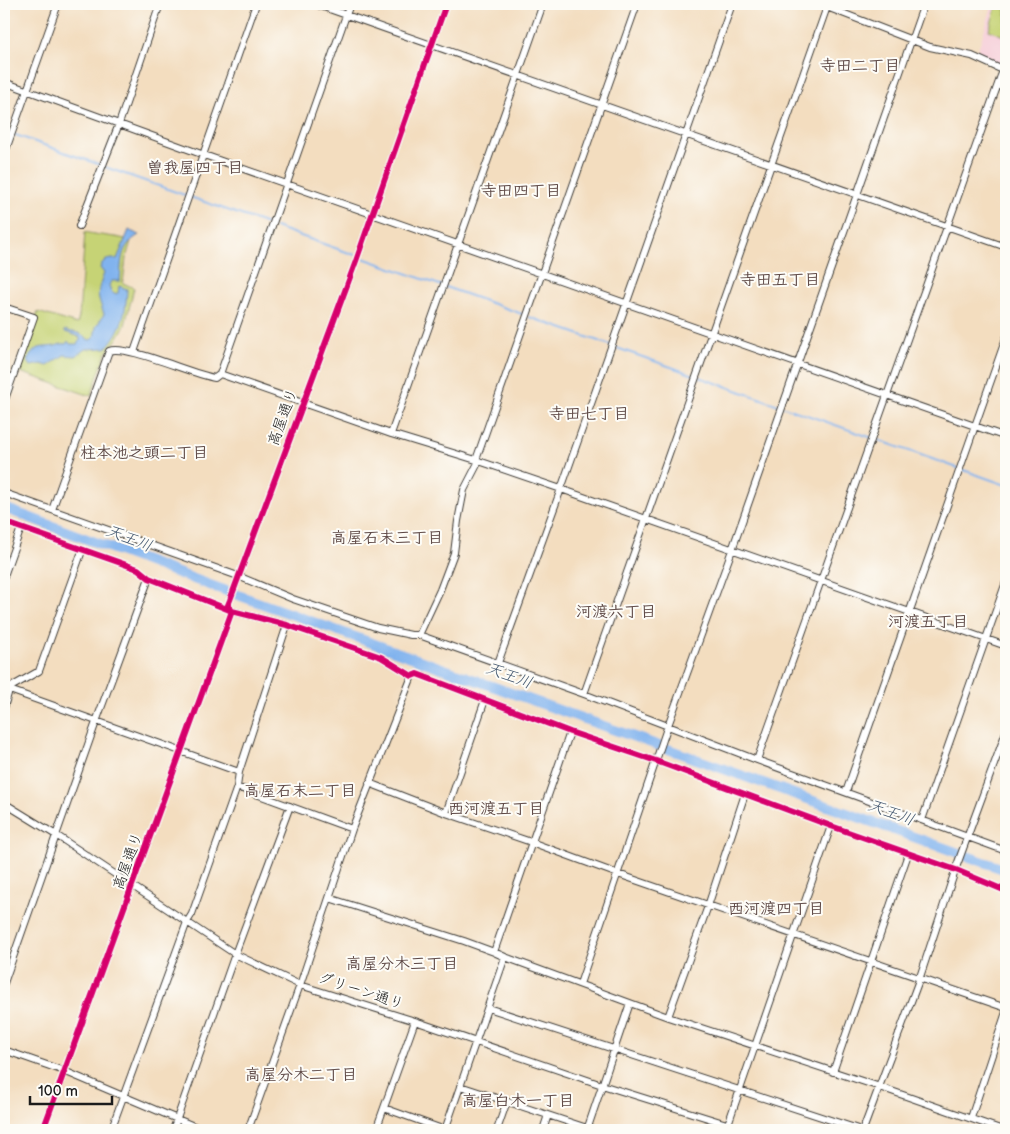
<svg xmlns="http://www.w3.org/2000/svg" width="1010" height="1134" viewBox="0 0 1010 1134" font-family="'Balsamiq Sans','Klee One',sans-serif">
	<rect width="100%" height="100%" fill="#fdfcf7"/>
	<filter id="ink" filterUnits="userSpaceOnUse"><feTurbulence type="fractalNoise" baseFrequency=".02" numOctaves="2"/><feDisplacementMap in="SourceGraphic" scale="10" xChannelSelector="R" yChannelSelector="G"/><feConvolveMatrix kernelMatrix="1 2 1 2 8 2 1 2 1" color-interpolation-filters="sRGB"/></filter>
	<filter id="wash" filterUnits="userSpaceOnUse"><feTurbulence type="fractalNoise" baseFrequency=".0096" numOctaves="4" result="noise"/><feDisplacementMap in="SourceGraphic" scale="20" xChannelSelector="R" yChannelSelector="G"/><feGaussianBlur stdDeviation="1.12" result="paint"/><feColorMatrix in="noise" values="0 0 0 0 0 0 0 0 0 0 0 0 0 0 0 0 0 1.4 0 .05"/><feComposite in="paint" operator="in"/></filter>
	<g filter="url(#wash)">
		<rect width="100%" height="100%" fill="#f3ddbf"/>
		<path fill="#f6cfd9" d="M993 4H1006V67L976 55Z"/>
		<path fill="#c6d374" stroke="#717848" d="M997 4H1006V37L989 30Z
			M85 232C99 236 119 236 131 241L126 258 123 283 134 288 125 325 117 339 106 353 91 396 17 371 38 312 77 324 79 317Z"/>
		<path fill="#81b3ee" stroke="#4e6885" d="M129 230 139 235C119 247 122 261 120 281H112L109 285 111 291 114 294 118 293 119 286 127 289C126 314 122 329 106 348L85 349 76 356 64 355 48 366 41 364 31 366 27 360C37 345 39 348 55 346 59 345 61 343 66 344L68 341 70 344H77L80 340V337L65 332V330C70 333 76 331 80 334 84 336 85 339 90 340L94 338 96 327 104 314C96 292 97 294 104 273L100 268C102 259 109 259 117 259Z"/>
		<g fill="none" stroke-linecap="round" stroke-linejoin="round">
			<path stroke="#81b3ee" stroke-width="2" d="M4 131 101 165
				M105 167 270 225
				M275 227 355 255
				M360 257 525 315
				M529 317 610 345
				M614 347 694 375
				M699 377 1006 485"/>
			<path stroke="#81b3ee" stroke-width="10" d="M4 508 207 584 1006 870"/>
		</g>
	</g>
	<g filter="url(#ink)">
		<g fill="none" stroke-linecap="round" stroke-linejoin="round">
			<g stroke="#3c3934" stroke-width="8">
				<path id="minor" d="M315 4 1006 247
					M819 4 930 47 972 56 1005 71
					M4 82 204 155 1006 437
					M4 155 58 4
					M79 226 119 124 160 4
					M4 307 34 317 4 402
					M134 352 256 4
					M220 374 391 434 476 460 561 489 1006 646
					M391 434 543 4
					M476 460 637 4
					M4 493 238 576 293 599 378 628 411 635H419L584 694 757 760 1006 851
					M52 510 109 351C126 344 191 374 215 378L220 374 350 4
					M4 522 138 569 149 578 232 611 287 625 381 657 412 676 417 674 570 732 656 761 831 826 956 870 1006 891
					M4 576 21 528
					M419 635 440 590 454 553 458 521 464 490 479 461
					M498 663 561 489 732 4
					M4 688 239 772
					M584 694 828 4
					M4 708 9 690 11 687 39 671 82 551
					M757 760 1003 70
					M369 783 446 813 531 842 618 874 1006 1008
					M237 787 352 829
					M846 792 1006 338
					M4 803 56 835 235 954 300 985 415 1021 602 1085 746 1130
					M446 813 485 700
					M922 820 1006 582
					M329 898 464 941 494 952 505 957 668 1017 880 1087 1003 1130
					M494 952 570 732
					M4 983 96 722 149 578
					M580 984 666 731 732 550 924 4
					M488 1008 861 1130
					M668 1017 708 906 745 794
					M4 1050 64 1071 203 1130
					M833 1072 908 854
					M460 1086 593 1130
					M384 1108 445 1130
					M971 1118 1006 1012
					M43 1130 232 611 228 605 230 600 356 261 446 4
					M111 1130 187 922 192 914 237 787 239 772 287 625
					M173 1130 235 954 290 806
					M248 1130 300 985 352 829 412 676
					M376 1130 415 1021
					M445 1130 505 957
					M497 1130 507 1101
					M543 1130 548 1115
					M587 1130 630 1003
					M726 1130 831 826
					M863 1130 919 980 957 865 1006 732"/>
			</g>
			<use href="#minor" stroke="#fff" stroke-width="6"/>
			<g stroke="#fdfcf7" stroke-width="9">
				<path id="cycleway" d="M4 522 138 569 149 578 232 611 287 625 381 657 412 676 417 674 570 732 656 761 831 826 956 870 1006 891
					M43 1130 232 611 228 605 230 600 356 261 446 4"/>
			</g>
			<use href="#cycleway" stroke="#d6006c" stroke-width="6"/>
		</g>
	</g>
	<g text-anchor="middle" dominant-baseline="central" stroke-width="4" stroke-linejoin="round" paint-order="stroke">
		<g font-size="15" fill="#1c1c1c" stroke="#fdfcf7">
			<text transform="translate(283 417) rotate(-70)">高屋通り</text>
			<text transform="translate(128 861) rotate(-70)">高屋通り</text>
			<text transform="translate(361 991) rotate(18)">グリーン通り</text>
		</g>
		<g font-size="16" font-weight="bold" fill="#604b48" stroke="#fdfcf7">
			<text x="860" y="66">寺田二丁目</text>
			<text x="195" y="168">曽我屋四丁目</text>
			<text x="521" y="191">寺田四丁目</text>
			<text x="780" y="280">寺田五丁目</text>
			<text x="589" y="414">寺田七丁目</text>
			<text x="144" y="453">柱本池之頭二丁目</text>
			<text x="387" y="538">高屋石末三丁目</text>
			<text x="616" y="612">河渡六丁目</text>
			<text x="928" y="622">河渡五丁目</text>
			<text x="300" y="791">高屋石末二丁目</text>
			<text x="496" y="809">西河渡五丁目</text>
			<text x="776" y="909">西河渡四丁目</text>
			<text x="402" y="964">高屋分木三丁目</text>
			<text x="301" y="1075">高屋分木二丁目</text>
			<text x="518" y="1101">高屋白木一丁目</text>
		</g>
		<g font-size="16" font-style="italic" fill="#445870" stroke="#fdfcf7">
			<text transform="translate(129 539) rotate(21)">天王川</text>
			<text transform="translate(509 676) rotate(20)">天王川</text>
			<text transform="translate(891 813) rotate(20)">天王川</text>
		</g>
	</g>
	<rect width="1010" height="1134" fill="none" stroke="#fdfcf7" stroke-width="20"/>
	<path d="M30 1096v8h82v-8" fill="none" stroke="#1c1c1c" stroke-width="2.5"/>
	<text x="38" y="1096" font-size="15" fill="#1c1c1c" stroke="#fdfcf7" stroke-width="4" paint-order="stroke">100 m</text>
</svg>
